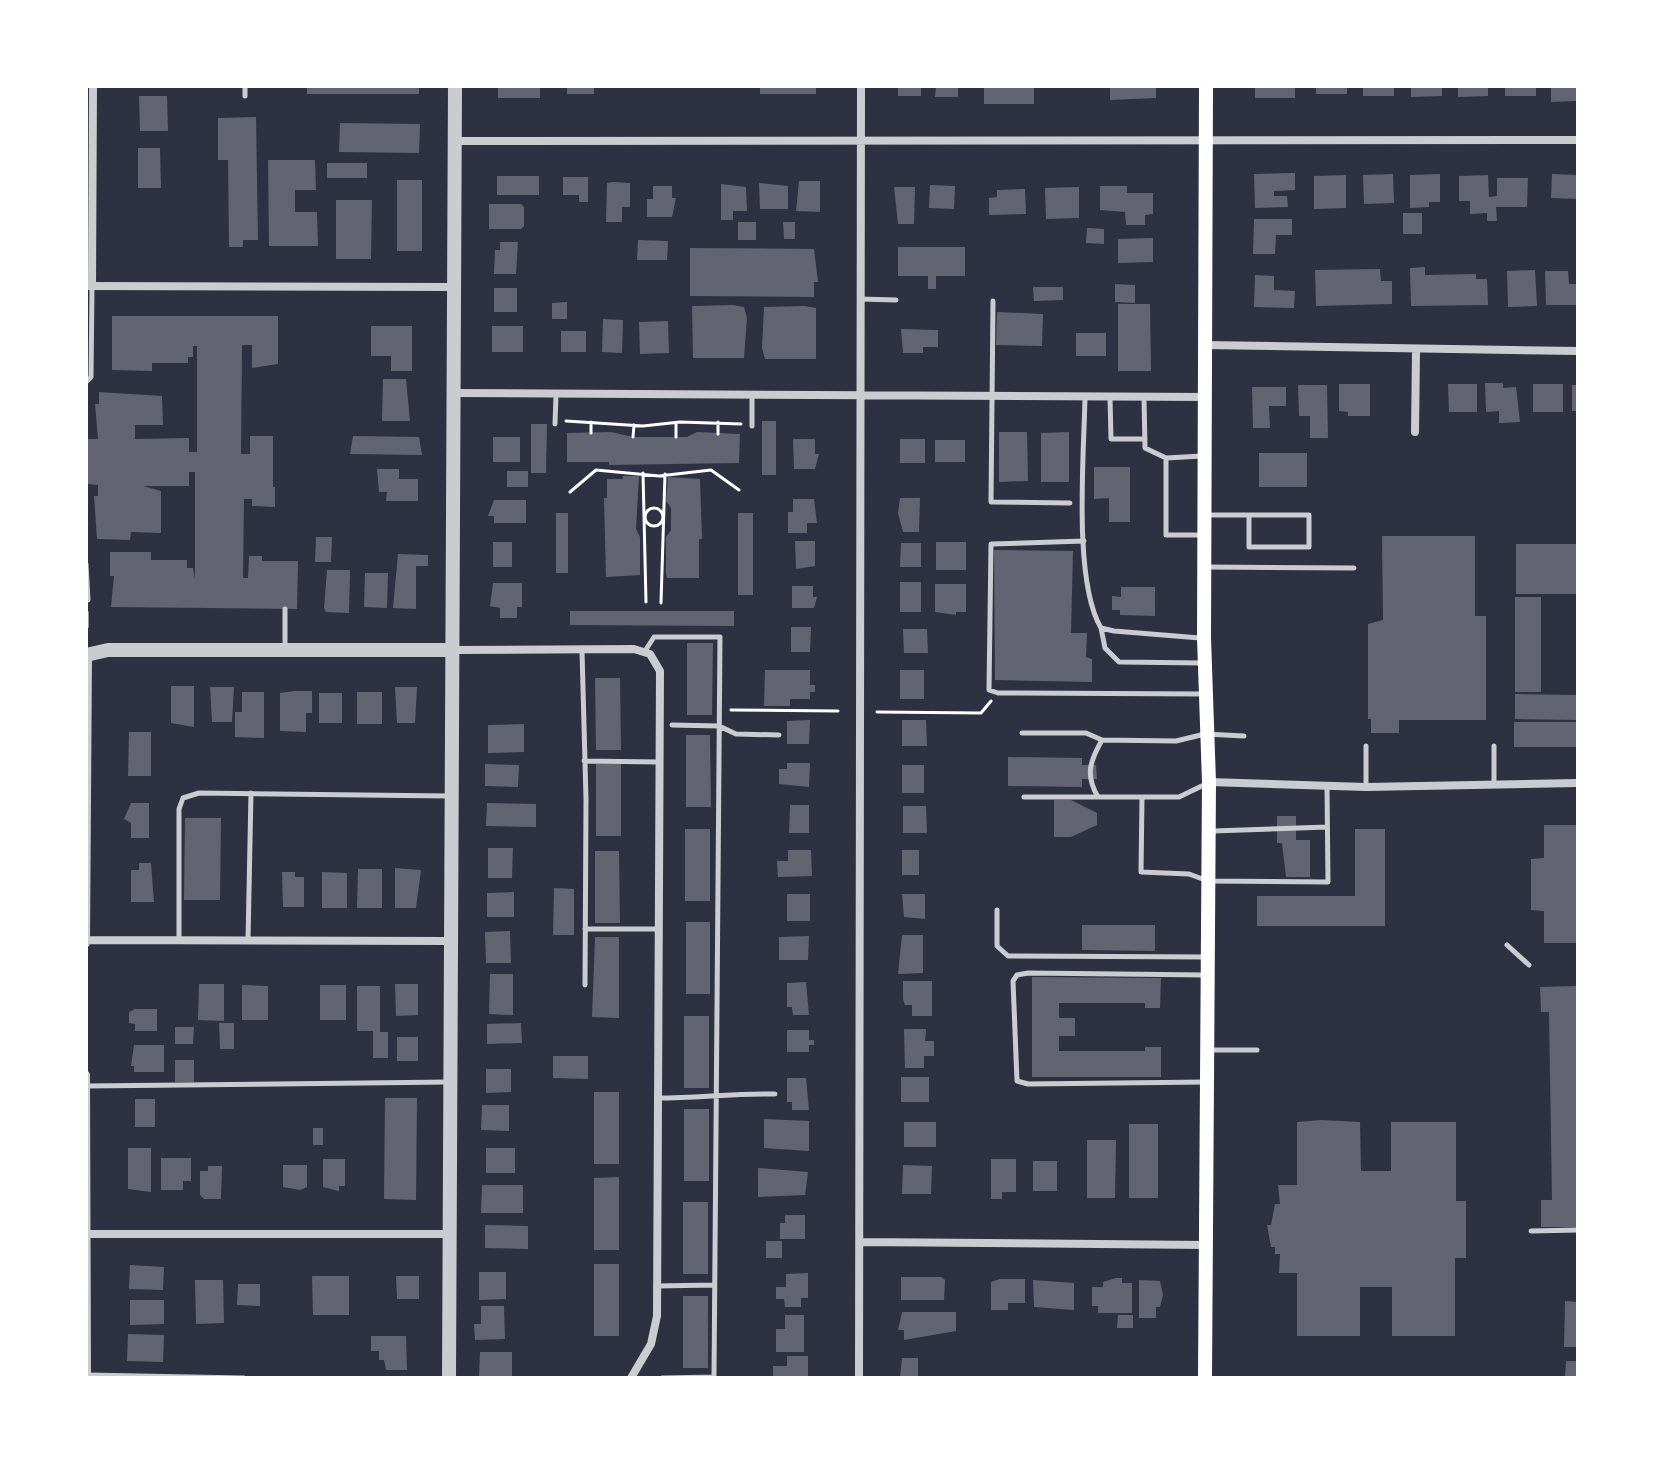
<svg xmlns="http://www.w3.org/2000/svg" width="1664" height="1464" viewBox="0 0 1664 1464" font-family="'Titillium Web',sans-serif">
	<rect width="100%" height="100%" fill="#2d3142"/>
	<path fill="#626471" d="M307 86H419V94H307Z
		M498 86H540V98H498Z
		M567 86H594V94H567Z
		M760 86H816V94H760Z
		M898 86H921V96H898Z
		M936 86H958V97H935Z
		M984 86H1034V104H984Z
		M1110 86H1156V98L1110 100Z
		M1255 86H1295V98H1255Z
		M1316 86H1347V94H1316Z
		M1363 86H1394V96H1363Z
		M1411 86H1442V96L1411 97Z
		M1458 86H1488V96L1458 97Z
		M1505 86H1536V96H1505Z
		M1551 86H1578V101L1551 102Z
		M139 96H167L168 131H140Z
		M256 117 258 240H243V247H229L228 160H218V118Z
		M340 123 420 124 419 153 339 152Z
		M138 148H160L161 188H138Z
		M268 160H315L316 190H295V212H317L318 246H269Z
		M327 163H367V178H327Z
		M1295 173V190L1274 191V196H1287L1288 207 1255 208 1254 174Z
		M1393 174 1394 203 1364 204 1363 175Z
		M1440 174V202H1429V207L1410 208V175Z
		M1552 174 1578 175V199L1551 198Z
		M1346 175V208L1314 209V176Z
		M1488 175 1489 197 1497 196V178H1528L1527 207H1496L1497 221H1487V213L1470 214V201H1459V176Z
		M497 176H539V195H497Z
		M563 177H588V202H579V195H563Z
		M397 180H422V251H397Z
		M799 181H820V212L796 211Z
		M613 182 630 183V207H622V222H606L607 183Z
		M759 183 788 186V209H760Z
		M721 184 746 187 747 211H733V220H721Z
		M930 185 955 186 954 209 929 208Z
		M653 186H672V198H676L672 217H647V199H653Z
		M1100 186H1127V193H1153V214L1145 215V225H1126L1125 212 1100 210Z
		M894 187H915L914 224H898Z
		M1079 187V218L1046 219 1045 188Z
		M1025 189 1026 214 989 215V198L997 197V190Z
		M336 200H372L371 259H336Z
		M489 204H521L524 207V226L521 229H489Z
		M1403 213H1422V234H1403Z
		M1254 219H1292V235H1276L1275 254H1253Z
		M738 222H756V240H738Z
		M783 222H795V239H784Z
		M1087 228 1104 229V244L1086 243Z
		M1153 238V262L1118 263V239Z
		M638 240 668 241 667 260H637Z
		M500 242H518L516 274H494L495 250H500Z
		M898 247H965V276H936V289H928V276H898Z
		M690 248 814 249 818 282H814V297L690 296Z
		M1425 267V275L1476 274V279H1487L1488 305 1411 306 1410 268Z
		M1380 269 1381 281H1392V304L1316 306 1315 270Z
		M1535 270 1537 306 1508 307 1507 271Z
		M1545 271H1568L1569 284H1578V305H1546Z
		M1255 275 1274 276V290L1295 291 1294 308 1254 307Z
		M1115 284 1135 285V303L1115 302Z
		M1033 287H1063V300L1034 301Z
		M494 288H517V312H494Z
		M567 302V319H552V303Z
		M1118 304H1150L1151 371H1118Z
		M733 305 744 307 747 318 744 358H693L692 306Z
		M805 306 816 308V359H765L762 348 764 307Z
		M997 312 1043 314 1042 346 996 345Z
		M112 316H278V364L252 368V345H242L241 454H250V436H273V487H275V507L252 506V499H244L243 578H248L249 556H262V561H298L297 609 111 607 114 576H110V552H151V560H187V568H193L195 579V472H189V486H143L161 491V533L131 532 130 540 97 539 94 496H98V485L87 484 86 477 88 439H98L95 404H99V392L162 396 163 425H135V439L189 438V452H197V346H193V357H188V363H152V371L112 370Z
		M603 319 623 320 622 353 602 352Z
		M668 321 669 353 640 354 639 322Z
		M371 326H412V371H391V356H371Z
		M492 326H523V352H492Z
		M901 329 938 330V347H923V353H903Z
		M561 331H586V352H561Z
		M1076 333H1106V356H1076Z
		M383 379H406L410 421H382Z
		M1485 383H1503V388L1516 387 1520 422 1499 423V411L1486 412Z
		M1339 384H1370V416H1348V412L1339 411Z
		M1448 384H1477V412H1449Z
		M1533 384H1563V412H1533Z
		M1298 385H1327L1328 438H1310V416H1299Z
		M1572 385H1578V411H1572Z
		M1252 387H1286V406H1269L1270 428H1253Z
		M762 421H776V475H762Z
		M531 424H547L546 473H531Z
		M611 432 633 437H687L697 432 740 434 739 463 609 465V462H567V433Z
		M999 432H1027L1028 481 999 482Z
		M1069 432V482H1041V433Z
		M353 436 419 437 422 455 350 454Z
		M493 437H520V462H493Z
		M793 439H815V454H819L815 469H794Z
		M900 439H925V463H900Z
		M935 440H965V462H935Z
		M1259 453H1307V487H1259Z
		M1094 467H1130V522H1109V498L1094 499Z
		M377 469H399V479H418V501H386L387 492H379Z
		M507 471H528V487H507Z
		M623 476H639L636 529 640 537V575L606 577 604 498H607V479H623Z
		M668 477 700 479 702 539H699V578H667L666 574V537L671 530V508L666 501Z
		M900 498H920L919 532H903L898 513Z
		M793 499H814L817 523H807V533H788V512H793Z
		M494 500H526V523H494V516H488Z
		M556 513H568V573H556Z
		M738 513H753V595H738Z
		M1382 536H1475V616H1486V720H1399V733H1371V719H1368V624L1383 620Z
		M316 537H332L331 562H315Z
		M795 541H815V566L796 569Z
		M493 542H512V567H493Z
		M936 542H966V570H936Z
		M901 543H921V567H900Z
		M1516 544H1578V594H1516Z
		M994 550 1073 551 1071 633H1087L1086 657 1092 659V682L995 680Z
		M398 554 428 555V566H416V609L393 608Z
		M327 570H350L349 613 326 612 324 608Z
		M365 573H388L387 608 364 607Z
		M900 582H921V612H900Z
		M493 583H522V607H517V618H500V608L490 606Z
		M935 584H966V612H956V615L935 612Z
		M792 586H813V597H817L814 608H792Z
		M1121 587H1155V616L1120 615V610H1112V596L1121 597Z
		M1515 597H1541V692H1515Z
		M570 611H734V626L570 625Z
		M791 627H811L810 652H791Z
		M903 629H927L928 653H904Z
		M687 643H713L712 715H687Z
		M765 670H810V685H815V692H810V699H790V706H764Z
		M900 670H924V699H900Z
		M595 678H620L621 750H596Z
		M171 686H194V727L171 723Z
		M210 687H234L232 722H212Z
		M395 687H417L415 723H397Z
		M294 691H312V713H306V732L280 731V693Z
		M242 692H264V738L235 737V712H242Z
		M357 692H382V724H357Z
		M319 693H342V723H319Z
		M1515 694 1578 695V720L1515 719Z
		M810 720 809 744H787V721Z
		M902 720H926L927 746H902Z
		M1514 722H1578V747H1514Z
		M524 724V752L488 753V725Z
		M129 732H151V776H128Z
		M686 735H710L711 807H686Z
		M1008 757 1082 758V765H1096L1097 779H1082V787L1008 786Z
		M787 763H810L809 787 779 784V769H787Z
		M485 764 519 765 518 787 485 786Z
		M596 764H621V836H596Z
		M902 765H924V793H902Z
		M1054 800H1071L1097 813V825L1071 837H1054Z
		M131 803H149V838H131V823L124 819Z
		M487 803 536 804V827L486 826Z
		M790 805H809V833H789Z
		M903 806H926L927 833H903Z
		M1277 816H1296V840H1310V877H1286L1282 843H1277Z
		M185 818H221L220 900H184Z
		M1544 825H1578V943H1544V911L1531 910V859L1544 858Z
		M685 829H710V901H685Z
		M1355 829H1385V926H1257V896H1355Z
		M488 848H513L512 878H488Z
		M788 850H811L812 876 778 877 777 861H788Z
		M902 850H919V875H902Z
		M595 851H619L620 923H595Z
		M139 863H151L154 902H131V870H139Z
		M395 868 421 870 416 908H395Z
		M358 869H382V908H357Z
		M282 872H295V877H304V907H283Z
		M322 872 347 873V908H322Z
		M554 888 574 889V935H553Z
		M514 892V917H487V893Z
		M787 894H810V921H787Z
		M902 894H925V919L904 917Z
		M686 922H710V994H686Z
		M1082 925H1155V951L1082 950Z
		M510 931 511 963H486L485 932Z
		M902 935H923V973L898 974Z
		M809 936 808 960H779V937Z
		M595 937H619V1018L592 1017Z
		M490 974H513V1015L489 1014Z
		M1032 977 1161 978 1160 1008H1145V1003H1059V1018H1075V1036H1059V1051H1145V1047H1161V1077H1032Z
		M903 981H932V1016H912V1005H905L903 999Z
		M806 982 809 1015H793L792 1007H787V983Z
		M199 984H224V1021L198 1020Z
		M395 984H418V1015L396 1016Z
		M242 985 268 986V1020H242Z
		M320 985H346V1020H320Z
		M357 986H380V1032H388V1058H373V1031H357Z
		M1578 986V1227H1541V1200H1552L1549 1012H1541L1540 987Z
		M135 1009H157V1031H135V1024L129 1023V1012Z
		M684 1016H709V1088H684Z
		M219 1023H234V1049H220Z
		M521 1023 522 1043 487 1044V1024Z
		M175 1027H194L193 1044H175Z
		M904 1029H926L925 1041H934V1056H924V1068H905Z
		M787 1030H809V1040H814V1045H809V1052H787Z
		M397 1037H418V1061H397Z
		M134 1045H164V1072H134V1066H131Z
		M553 1056H588V1079L553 1078Z
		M175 1060H194V1082H175Z
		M486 1069H511V1092L486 1093Z
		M901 1077H929V1102H901Z
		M787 1078H806L809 1110H792V1102H787Z
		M594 1092H619V1164H594Z
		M385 1098H417L416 1200 384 1199Z
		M135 1099H155V1127H135Z
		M482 1105H509V1131L481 1130Z
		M684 1109H709V1181H684Z
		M764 1119 809 1121V1151L764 1148Z
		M1321 1120 1360 1122 1361 1171H1391V1122H1456V1201H1466V1258H1455V1336H1392V1287H1360V1336H1297V1273H1279L1280 1254H1275V1247H1271L1267 1225H1271L1275 1204H1280L1278 1185H1297V1122Z
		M904 1122H936V1147H904Z
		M1129 1124H1158V1198H1129Z
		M313 1128H323V1145H313Z
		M1087 1140H1116L1115 1198H1087Z
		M128 1148H151V1192L128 1189Z
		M486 1148H515V1173H486Z
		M161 1158H191V1181H183V1190H161Z
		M323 1159H345V1186H339V1191L323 1187Z
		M991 1159H1016V1192H1002V1199H991Z
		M1033 1161H1057V1191H1033Z
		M283 1165H307V1187L300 1190 283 1187Z
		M903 1165 932 1166 931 1194H902Z
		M208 1166H222L221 1199H204L200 1195V1171H208Z
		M758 1168 808 1172 805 1195 758 1197Z
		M619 1177V1250H594V1178Z
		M482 1185H523V1213H481Z
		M683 1202H708V1274H683Z
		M785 1215H805V1239H780V1223H785Z
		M485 1225 528 1226V1249L485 1248Z
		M766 1241H782V1258H766Z
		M594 1264H619V1336H594Z
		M130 1265 164 1267 163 1290 129 1289Z
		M479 1272H506V1299L479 1300Z
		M808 1273V1298H801V1307H785L784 1299H776V1287H786V1274Z
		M312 1276H349V1315H313Z
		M396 1276H419V1299H397Z
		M901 1277H941L945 1280 944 1300H901Z
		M1116 1278H1122V1283H1132V1313H1098V1306H1092V1287H1103V1282Z
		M1000 1279H1025V1303H1008V1310H991V1282Z
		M195 1280H223L224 1323 196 1324Z
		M1033 1280 1074 1283V1310L1034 1307Z
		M1139 1280 1160 1281 1163 1295 1160 1307H1156V1318H1139Z
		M238 1284H260V1306L237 1305Z
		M683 1296H708V1368H683Z
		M130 1300H164V1324L130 1325Z
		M1565 1301 1578 1302V1347H1564Z
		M481 1306H504L505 1339 475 1340 474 1324H481Z
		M902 1312H956V1331L904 1340V1330H898Z
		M785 1315H804V1352H776V1329H785Z
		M1118 1315H1133V1328H1117Z
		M128 1334 164 1335 163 1362 127 1361Z
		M371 1336H406L407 1370H386L384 1360H379V1351H371Z
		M480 1352H512V1377L479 1376Z
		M787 1356H808V1378H773V1366H787Z
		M902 1358H918V1378H900Z
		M1566 1361H1578V1378H1565Z"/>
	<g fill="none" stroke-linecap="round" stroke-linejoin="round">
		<path stroke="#fff" stroke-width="3" d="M566 421 643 426 680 422 741 424
			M718 422V434
			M676 424V437
			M591 433V422
			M633 437 634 425
			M643 473 646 602
			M570 492 596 470 659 476 711 470 739 490
			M645 517a9 9 0 1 1 18 0a9 9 0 1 1-18 0Z
			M661 603 665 474
			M87 627V612
			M731 710 838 711
			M877 712 981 713 991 701"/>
		<path stroke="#caccd0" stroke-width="5" d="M245 96V86
			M860 299 896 300
			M993 301 991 502 1070 503
			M86 382 91 377 92 286
			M1085 397C1084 454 1073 581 1101 628L1114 631 1200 638
			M1110 397 1111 439H1145
			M1144 397 1145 448 1166 458
			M555 424 556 395
			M752 426V396
			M1202 456 1166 458V535H1203
			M1205 515H1309V547H1249V515
			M1084 541 991 544 989 690 998 693 1204 694
			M86 564 88 600
			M1207 567 1354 568
			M1101 628 1105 648 1119 662 1203 663
			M285 648V609
			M582 651 586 799 585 985
			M645 651 654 637H720L714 1377 662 1378
			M672 725 719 726 736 734 779 735
			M1022 733H1086L1102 740 1176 741 1205 734 1244 736
			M584 761 659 762
			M1494 785V746
			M1366 787V746
			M1024 797H1179L1208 783
			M1098 797C1085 775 1090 761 1102 740
			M1142 798 1141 872 1189 874 1208 881 1328 882 1327 786
			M1213 831 1327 827
			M997 910V946L1008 956 1207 957
			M585 929H658
			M179 940V809L183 798 199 793 449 796
			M248 940 251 793
			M1507 945 1529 965
			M1210 1050H1257
			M1206 1082 1028 1084 1017 1081 1013 981 1017 975 1028 973 1206 975
			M86 1086 449 1082
			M658 1098C699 1098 734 1093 775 1094
			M1531 1231 1578 1230
			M656 1286 714 1285
			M87 1375 244 1378"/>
		<path stroke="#caccd0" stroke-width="8" d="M455 141 1578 140
			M86 286 454 287
			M92 286 93 86
			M1204 345 1578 351
			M453 393 1205 397
			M1415 432 1416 351
			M453 650 634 649 650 654 660 671 657 1316 651 1344 631 1378
			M1209 782 1366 787 1578 783
			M86 940 449 941
			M86 943 88 655
			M86 1075 87 1378
			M87 1234H449
			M860 1242 1206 1245
			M859 1378 861 86"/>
		<path stroke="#caccd0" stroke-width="14" d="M86 655 108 650H453
			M449 1378 455 86"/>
		<path stroke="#fff" stroke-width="14" d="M1205 1378 1209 782 1204 638 1206 86"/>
	</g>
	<rect width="1664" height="1464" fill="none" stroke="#ffffff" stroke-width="176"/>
</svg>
